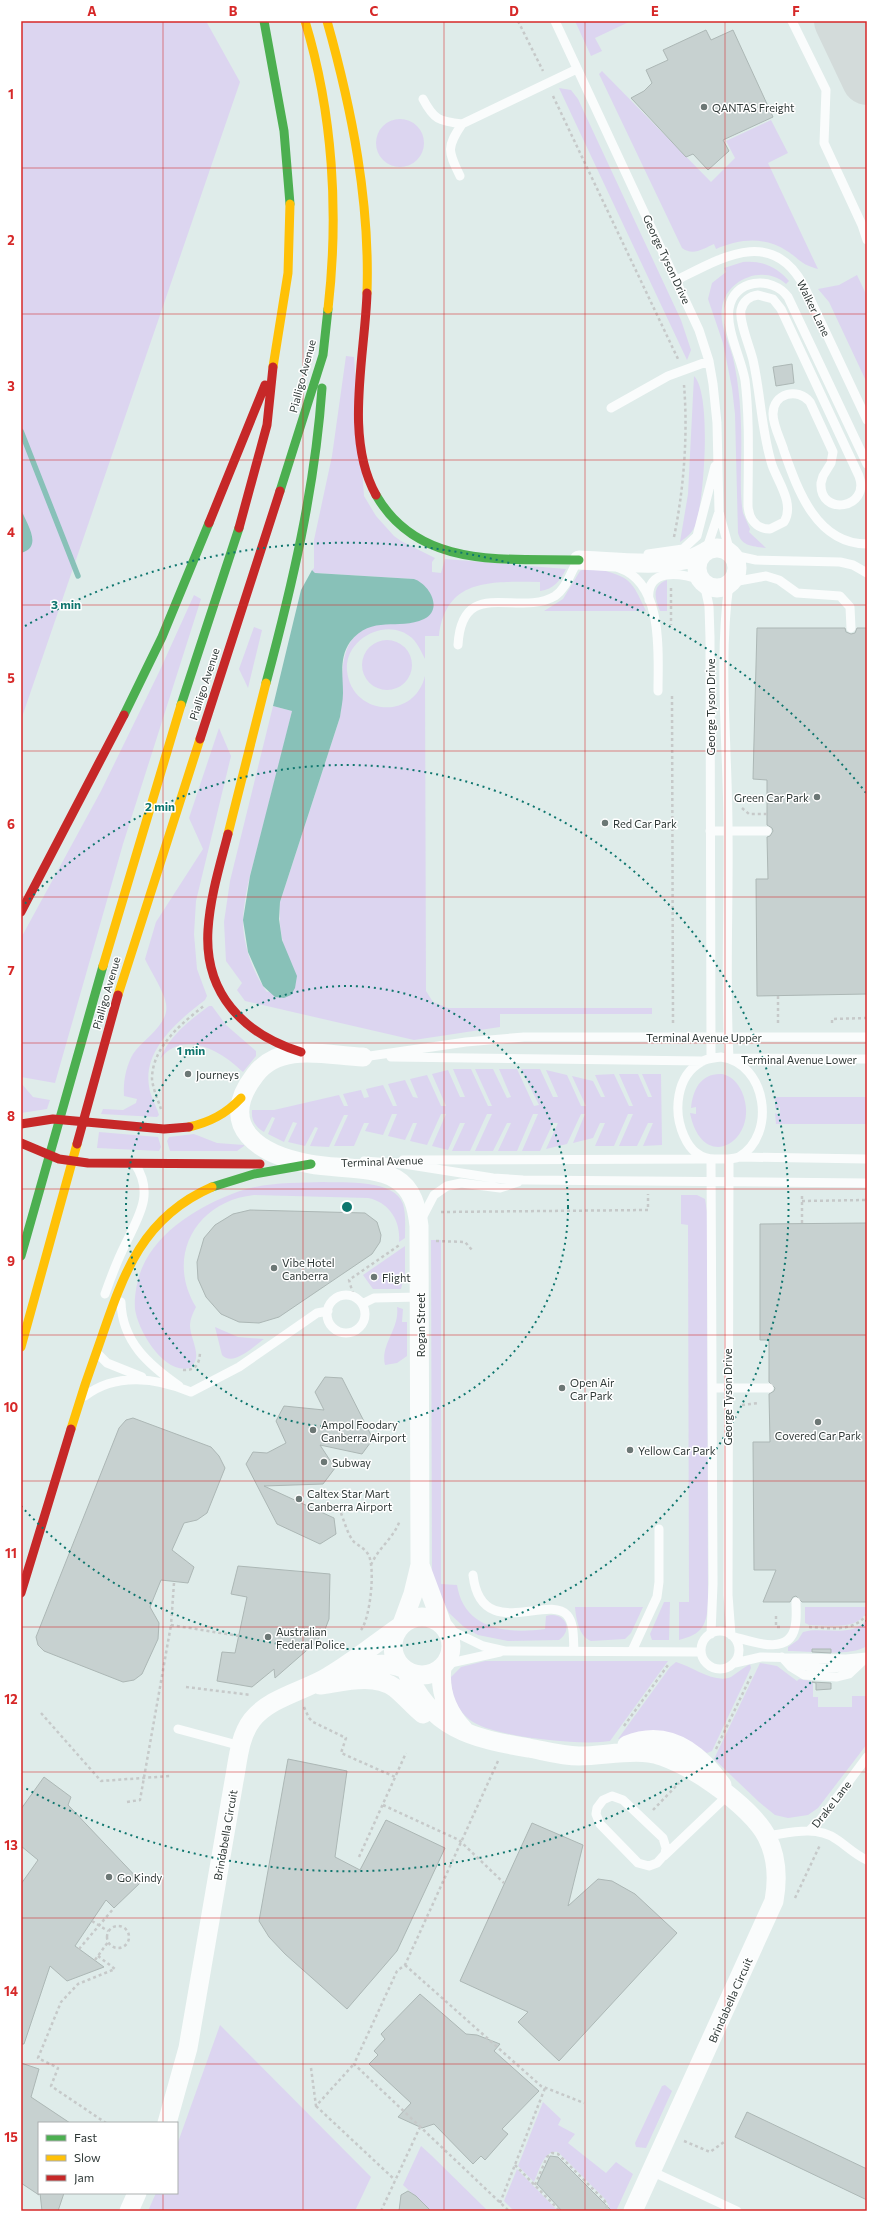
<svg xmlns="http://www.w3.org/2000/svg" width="888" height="2232" viewBox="0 0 888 2232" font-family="Commissioner,sans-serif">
	<rect width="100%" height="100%" fill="#dfecea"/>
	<path fill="#dcd5f0" d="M21 21H206L240 82 21 720Z
		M575 21H631L595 38 602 51 591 56Z
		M602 71 711 182 735 158 726 141 771 120 788 153 768 163 818 269C800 264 801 260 787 251 764 236 740 239 716 249L714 244C703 249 693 256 682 248L599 74Z
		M559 88 571 90 578 99 681 320 691 350 687 360Z
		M376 143a24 24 0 1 1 48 0a24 24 0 1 1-48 0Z
		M743 262C762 260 777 267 789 281L786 284C764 264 726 279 722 308 719 324 729 342 733 358 741 393 742 429 741 464 741 480 740 497 743 513L750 529 749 532 766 548C753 546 742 547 738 533L735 414 732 388 723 343 708 299 712 283 726 272 724 268Z
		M857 275 867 296V383L829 302 818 289 839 285Z
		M346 356 354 357 364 496 376 516 394 536 401 541 435 558 432 562V572L441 573 445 559 566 569C560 581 554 589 540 591V582C494 582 446 576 439 636H425V659C421 651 418 644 412 638 388 616 344 638 347 671 352 716 414 721 425 676L426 991 433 1002 448 1008H652V1014H500V1027L414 1040 245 1001 237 990 242 983 226 961 224 922 230 881 273 706 292 711C282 753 271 795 260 838 253 865 244 893 243 921 243 945 253 973 267 992L296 982C297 971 290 962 286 952 280 936 279 919 280 902L340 717C346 683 331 634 379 624 398 621 409 624 429 615 438 601 427 585 414 579L315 573 312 570 314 568V540L332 456Z
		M694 376C712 394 704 499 696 524 693 532 687 537 680 542L688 494Z
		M596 568C631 578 631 579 646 611H544L563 599 580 571 584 569Z
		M667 580V611H660C655 599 651 586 667 580Z
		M194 595 201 599 123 844 55 1083 21 1077V938L101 791 160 670Z
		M254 627 262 630 248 688 239 669Z
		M362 665a25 25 0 1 1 50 0a25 25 0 1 1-50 0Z
		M219 728 231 756 196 901 194 934 197 969 207 996 205 1000C180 1019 143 1049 149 1086 150 1096 156 1105 159 1115L157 1117 101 1114 103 1109 123 1110 136 1103 137 1099 124 1096C123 1082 126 1066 133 1054 143 1039 170 1024 166 1004 165 993 150 970 145 959L156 922 203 849 189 818Z
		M209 1006H212L226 1025 256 1051V1056L243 1072C223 1052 183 1028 160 1059 170 1035 189 1021 209 1006Z
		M453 1069H471L488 1106H492L475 1069H493L507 1098 511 1097 499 1069H517L534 1106 539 1105 521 1069H540L553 1097H558L546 1070 567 1075 581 1106H586L572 1076 593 1081 601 1097H605L595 1075 614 1074 629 1106H633L619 1074H638L648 1097H652L642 1074H661L662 1145 643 1146 653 1123H648L637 1146H619L633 1114H628L614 1146H595L605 1123H600L593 1138 573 1143 585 1114H581L567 1144 546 1149 558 1123H553L540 1151H522L538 1114H533L517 1151H498L511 1123H507L493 1151H475L492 1114H487L470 1151H452L465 1123H460L448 1150 432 1146 446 1114H441L427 1145 410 1141 417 1123H413L405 1140 388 1136 397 1114H392L383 1135 365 1131 369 1123H364L354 1146H334L348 1115H344L329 1147 310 1146 318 1128 315 1127 305 1146 288 1142 297 1123 293 1122 284 1142 268 1134 275 1118 272 1117 264 1132C256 1127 251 1121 252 1110H274L339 1095 344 1106H348L343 1094 361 1090 364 1098 369 1097 366 1089 383 1085 393 1106H397L388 1084 405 1080 413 1097 418 1098 410 1079 427 1075 441 1106H446L432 1074 448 1070 460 1097H465Z
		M722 1074C732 1076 738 1083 742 1092 762 1139 703 1177 690 1113L696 1114V1107L691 1108C693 1089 701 1073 722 1074Z
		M21 1083 33 1097 50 1100 47 1109 21 1113Z
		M775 1097H867V1124H776L775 1113 780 1115V1107L775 1109Z
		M99 1132 158 1137 161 1147 159 1151 97 1148Z
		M194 1134 217 1143 244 1145V1146L237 1151H170L167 1141 169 1137Z
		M324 1182C344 1183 395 1179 403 1204 406 1214 405 1227 405 1238L399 1242C401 1221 389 1202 368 1198L254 1195C196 1201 165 1257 196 1307 193 1313 190 1319 190 1325 190 1340 204 1357 190 1368 164 1375 138 1331 135 1309 134 1296 137 1280 142 1268 159 1229 200 1206 237 1192 264 1182 296 1183 324 1182Z
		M681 1195H697L705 1199 707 1212 708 1601C707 1625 703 1634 679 1640V1602H689L688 1225 681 1224Z
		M431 1240H441V1584L457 1585C464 1630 508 1634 545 1629L546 1616C563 1611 575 1628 559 1640L508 1641 478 1635 464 1627 449 1613 432 1577Z
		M405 1246V1273L401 1289H373L363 1275Z
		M397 1307 403 1309 402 1322H407V1356L397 1363 385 1365C380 1344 400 1329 397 1307Z
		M215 1327 238 1337 264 1339C254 1346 233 1367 222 1355Z
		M664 1602H670L669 1640H652L650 1634Z
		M575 1607H643L631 1633 625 1639 591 1641C579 1637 576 1618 575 1607Z
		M805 1607H867C864 1632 826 1625 809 1625L805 1623Z
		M867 1619V1646C850 1657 809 1651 788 1651V1647L798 1640 803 1632C823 1626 852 1639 867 1619Z
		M485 1661H668L610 1741C582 1746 491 1737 470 1720 456 1709 451 1694 451 1677L461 1667Z
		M676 1662C693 1667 715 1684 731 1677 737 1673 743 1668 750 1664L751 1668 712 1751 707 1753 686 1739 635 1735 618 1739 670 1667Z
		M760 1663 777 1666 797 1681 799 1679 811 1681 813 1683V1697H818V1707H852V1696H867V1744L818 1808 808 1815 788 1818 775 1815 759 1802 714 1759Z
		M220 2025 371 2177 355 2211H148L156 2193H177V2145Z
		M665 2085 672 2091 646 2148 636 2147 635 2143 662 2086Z
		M543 2102 561 2119 558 2125 575 2134 568 2143 606 2173 616 2162 633 2174 616 2211H607L609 2206 605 2199 558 2152C544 2149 539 2171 534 2182L518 2166Z
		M421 2146 431 2155 488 2211H431L403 2185Z
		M517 2169 558 2211H514L504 2201Z"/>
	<path fill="#88c1b8" d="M21 509C26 523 44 547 21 553Z
		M312 570 315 573 414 579C429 584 444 609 424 619 398 631 372 614 350 642 339 658 343 675 343 693 343 701 341 709 340 717L280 902 279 919 282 940 297 976 295 988 291 995 284 998 275 997 263 986 248 952 243 920 250 876 292 711 273 706 301 590Z"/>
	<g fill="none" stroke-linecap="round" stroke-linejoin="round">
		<path stroke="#88c1b8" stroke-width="5.5" d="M21 431 78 576"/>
		<path stroke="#d3dbda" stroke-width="50" d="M839 21 867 80"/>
	</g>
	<path fill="#c7d1d0" stroke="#acb7b5" d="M706 30 711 40 733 30 773 117 723 140 729 151 708 170 693 154 686 157 631 98 644 91 652 83 646 70 668 60 663 50Z
		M792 364 794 383 776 386 773 367Z
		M757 628H845L846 632 851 634 855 633 857 628H867V994L757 996 756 879H768L767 837 770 836 773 831 772 828 767 825V780L753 779Z
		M250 1210 365 1213 377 1222 381 1235 380 1242 372 1254 279 1317 259 1323 239 1322 221 1314 206 1297 198 1279 197 1262 204 1238 215 1225 233 1214Z
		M867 1223V1602H802L796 1596 793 1597 790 1602H763L776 1570H754L753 1442H770L769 1394 774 1391 775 1388 769 1382V1340H760V1224Z
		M325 1377 342 1378 373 1439 362 1454 320 1445 335 1468 323 1484 264 1486 334 1518 336 1534 320 1544 277 1524 246 1464 253 1452 267 1453 286 1443 276 1421 284 1406 324 1410 315 1392Z
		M133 1418 211 1447 219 1456 225 1468 207 1513 197 1520 184 1523 172 1550 194 1567 188 1583 161 1580 150 1607 159 1623 158 1639 142 1674 134 1680 123 1682 44 1651 38 1645 36 1637 119 1428 126 1420Z
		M238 1566 330 1574 329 1619 324 1632 314 1644 275 1678 274 1669 252 1687 217 1681 222 1652 235 1653 247 1597 231 1594Z
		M812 1649H831V1653L812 1652Z
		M812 1682 831 1683V1689L816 1690V1683Z
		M288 1759 347 1771 335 1857 360 1870 386 1820 445 1848 397 1951 347 2009 285 1954 269 1937 259 1921Z
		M44 1777 71 1797 68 1805 141 1882 114 1908 106 1900 75 1946 104 1967 67 1981 50 1966 24 2044H21V1884L38 1860 21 1846V1809Z
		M532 1823 583 1845 568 1906 598 1879 612 1881 635 1894 677 1933 559 2061 518 2022 528 2012 460 1981Z
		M420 1994 466 2034 477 2035 500 2044 494 2051 539 2091 502 2129 508 2134 485 2160 481 2156 473 2164 434 2124 422 2128 398 2117 411 2103 369 2064 378 2055 374 2051 385 2039 381 2034Z
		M21 2063 39 2069 31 2097 70 2123H39V2195L21 2183Z
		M747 2112 867 2169V2200L735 2137Z
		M550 2156 558 2157 612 2211H562L537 2184Z
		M408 2191 416 2196 431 2211H399L401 2195Z
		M40 2193H64L58 2211H42Z"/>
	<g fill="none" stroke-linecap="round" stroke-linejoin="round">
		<path stroke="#c6c9c9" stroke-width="2.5" stroke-dasharray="3 3" stroke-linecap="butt" d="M518 21 543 71
			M553 96 678 359
			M674 537C684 488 688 434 684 385
			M671 588V625
			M672 696 673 1025
			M742 808 749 814H767
			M778 996V1023
			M832 1023V1019L867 1018
			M161 1109C158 1100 153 1089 152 1079 152 1047 182 1023 205 1005
			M802 1201 867 1200
			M441 1212 648 1210V1194
			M802 1223V1195
			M436 1241 465 1242 472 1250
			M353 1294 349 1280 401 1244
			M183 1370C196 1371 200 1363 200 1351
			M742 1405 759 1403
			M341 1513C344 1521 348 1535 354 1542 359 1546 364 1548 368 1554 376 1567 370 1619 361 1630
			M371 1565C378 1548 394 1538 400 1520
			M174 1583 171 1625 239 1636
			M776 1616V1627H780
			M809 1627C829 1628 854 1633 867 1614
			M186 1687 251 1695
			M304 1707 309 1718 313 1722 346 1738 341 1753 395 1777
			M41 1713 101 1781 170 1776
			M624 1726 668 1665
			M716 1749 752 1674
			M498 1761 405 1965 397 1971 354 2064 509 2211
			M127 1802 140 1800 171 1625
			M383 1805 459 1840 504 1883
			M653 1810 679 1783
			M359 1857 406 1753
			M795 1898 820 1845
			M92 1921 108 1931
			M107 1937a11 11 0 1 1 22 0a11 11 0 1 1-22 0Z
			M79 1949 114 1908
			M98 1956 115 1969 78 1984 61 2002 38 2058 58 2068 51 2086 106 2123
			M95 1960 108 1942
			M405 1965 541 2086 584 2103
			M311 2068 316 2106 354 2064
			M316 2106 395 2180
			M684 2141 710 2152 724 2142
			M515 2165 560 2211
			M535 2185 547 2157 552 2153 558 2154 604 2200 607 2205 605 2211
			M500 2203 545 2088
			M381 2211 420 2127"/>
		<path stroke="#fafcfc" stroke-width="9" d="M555 21 699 330 709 361 713 384 717 423 719 512 730 552
			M792 21 826 90 824 143 862 225 867 240
			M423 99C434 120 439 121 462 124
			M460 176C448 151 446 148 462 124L577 69
			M677 280C721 258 772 226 804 286L867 420
			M611 408 668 376 709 361
			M867 464 788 297C772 275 733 279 729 309 726 330 741 358 745 380 750 421 748 464 748 506 749 519 756 529 770 529L784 522C795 504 778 482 772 465 761 430 761 395 753 360 750 347 739 322 741 310 743 301 750 296 758 295L773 299 781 309 859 476C871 509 819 517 821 483L823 476 831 463 833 452 810 402C798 387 773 393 773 414 773 426 781 440 784 451 798 491 817 544 867 544
			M706 551 719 512
			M648 554 683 549 697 536 715 466
			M733 555 756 560 840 562 853 565 867 573
			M619 568C664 583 658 654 658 691
			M733 582 766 576 779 580 797 593 840 596 850 607 851 628
			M704 583 709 606 710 638 711 1058
			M649 600C645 567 681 573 701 580
			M458 645C462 575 518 618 555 596 567 588 570 572 578 561
			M710 831H767
			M363 1057 466 1042 524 1037H867
			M391 1057 703 1061
			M721 1057C767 1063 777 1135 739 1157 732 1160 723 1159 715 1159 699 1159 690 1150 684 1136 673 1112 676 1076 701 1062 707 1058 714 1058 721 1057Z
			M729 1058C725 982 729 906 728 830 728 750 718 663 729 584
			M732 1058 867 1059
			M739 1157 867 1159
			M711 1159 713 1584 711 1634
			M729 1159 728 1595 731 1635
			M403 1160 706 1159
			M364 1161 404 1164 493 1178 523 1180 867 1183
			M421 1220 434 1195 447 1186 461 1183 500 1188 518 1182
			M105 1294C111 1277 117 1261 125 1245 138 1217 155 1194 135 1164
			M327 1314a19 19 0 1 1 38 0a19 19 0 1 1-38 0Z
			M121 1302C122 1342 149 1365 179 1386
			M362 1304 374 1298 420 1297
			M97 1353 107 1363 142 1377
			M712 1388H769
			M85 1396C116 1372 157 1378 191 1392L239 1367 317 1313 328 1311
			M473 1575C481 1643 547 1594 567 1615 575 1624 573 1640 574 1651
			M446 1628 483 1646 505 1651 701 1652
			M701 1650a19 19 0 1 1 38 0a19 19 0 1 1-38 0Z
			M735 1637C753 1642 789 1656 795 1627 797 1619 796 1610 796 1602
			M632 1651 657 1597 659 1582V1529
			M782 1657 791 1667 804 1675 837 1677 849 1674 867 1657
			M788 1660C807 1670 842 1671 861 1661
			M735 1663 761 1657 846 1659 867 1657
			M446 1664 500 1652
			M178 1729 241 1746
			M612 1796 623 1800 663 1838 666 1848 665 1854 657 1863 649 1866 638 1863 600 1824 596 1814 597 1808 603 1800Z
			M809 1831 821 1819 867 1757
			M767 1836C789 1833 816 1825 836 1839 847 1846 855 1855 867 1860
			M664 1856 728 1795
			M651 2171 737 2211"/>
		<path stroke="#fafcfc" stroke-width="19" d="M697 568a20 20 0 1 1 40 0a20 20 0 1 1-40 0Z
			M579 560C611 561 676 570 703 553
			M363 1057C329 1056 280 1041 255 1075 215 1127 260 1155 310 1164 336 1169 374 1166 396 1179 413 1189 417 1208 419 1226L420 1565 413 1594 402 1624
			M420 1565 442 1624
			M393 1646a29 29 0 1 1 58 0a29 29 0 1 1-58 0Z
			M442 1667C439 1691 447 1712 464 1730
			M406 1670C429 1728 473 1739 529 1748 545 1751 562 1756 579 1756 602 1756 626 1750 649 1753 682 1757 752 1806 767 1837 777 1857 778 1879 774 1901L633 2211
			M343 1672C363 1666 382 1660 403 1668
			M320 1685C343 1682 374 1673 395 1688 405 1696 413 1706 423 1714
			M627 1745C668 1728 699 1753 722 1785
			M167 2123 188 2048 234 1781C238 1761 239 1737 252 1720 270 1697 305 1691 329 1676 353 1662 376 1643 399 1627
			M129 2211 137 2193"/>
		<path stroke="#4caf50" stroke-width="9" d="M264 21 284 131 290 204
			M280 491 323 355 328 309
			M376 495C419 570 505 558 579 560
			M266 683C292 586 315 489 322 388
			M181 705 239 528
			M124 715 162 637 209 523
			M212 1187 254 1174 311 1164
			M21 1256 103 966"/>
		<path stroke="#ffc107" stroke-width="9" d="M305 21C333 113 339 213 328 309
			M327 21C352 110 370 201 367 293
			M273 367 288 273 290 204
			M228 834 266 683
			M103 966 181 705
			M118 995 200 739
			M189 1127C210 1122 226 1114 241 1098
			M21 1347 77 1144
			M71 1429C80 1399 90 1369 101 1339 124 1272 143 1217 212 1187"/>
		<path stroke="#c62828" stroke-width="9" d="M367 293C365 356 344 438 376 495
			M209 523 265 385
			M239 528 267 425 273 367
			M200 739 280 491
			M228 834C220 865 210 897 208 930 204 993 243 1034 301 1052
			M21 912 124 715
			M21 1124 53 1119 164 1129 189 1127
			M21 1143 59 1159 88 1163 260 1164
			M77 1144 118 995
			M21 1593 71 1429"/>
	</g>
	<path fill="none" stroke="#d62828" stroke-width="1" stroke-opacity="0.55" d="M163 21V2123M303 21V2211M444 21V2211M585 21V2211M725 21V2211M21 168H867M21 314H867M21 460H867M21 605H867M21 751H867M21 897H867M21 1043H867M21 1189H867M21 1335H867M21 1481H867M21 1627H867M21 1772H867M21 1918H867M21 2064H867M163 2193V2211"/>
	<g fill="none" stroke="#0f766e" stroke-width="2" stroke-dasharray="2 4">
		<circle cx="347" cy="1207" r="221"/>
		<path d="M21 908A442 442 0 1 1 21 1506"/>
		<path d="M867 1620A664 664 0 0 1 25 1788M25 626A664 664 0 0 1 867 794"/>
	</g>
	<g fill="#6c7775" stroke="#fff" stroke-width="1.5">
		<circle cx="704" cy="107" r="4"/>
		<circle cx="817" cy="797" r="4"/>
		<circle cx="605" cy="823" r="4"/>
		<circle cx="188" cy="1074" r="4"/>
		<circle cx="274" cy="1268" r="4"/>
		<circle cx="374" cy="1277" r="4"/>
		<circle cx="562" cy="1388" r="4"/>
		<circle cx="818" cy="1422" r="4"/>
		<circle cx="313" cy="1430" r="4"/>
		<circle cx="630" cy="1450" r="4"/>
		<circle cx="324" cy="1462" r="4"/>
		<circle cx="299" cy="1499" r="4"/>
		<circle cx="268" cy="1637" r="4"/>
		<circle cx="109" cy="1877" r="4"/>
	</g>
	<g text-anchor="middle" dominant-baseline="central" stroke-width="3" stroke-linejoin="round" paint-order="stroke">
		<g font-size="11" fill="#2e3836" stroke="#fff" text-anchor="start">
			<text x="712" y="107">QANTAS Freight</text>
			<text x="809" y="797" text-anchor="end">Green Car Park</text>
			<text x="613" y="823">Red Car Park</text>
			<text x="196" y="1074">Journeys</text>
			<text x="282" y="1262">Vibe Hotel<tspan x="282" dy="13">Canberra</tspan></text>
			<text x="382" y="1277">Flight</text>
			<text x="570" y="1382">Open Air<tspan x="570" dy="13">Car Park</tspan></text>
			<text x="321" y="1424">Ampol Foodary<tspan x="321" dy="13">Canberra Airport</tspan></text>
			<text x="818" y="1435" text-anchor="middle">Covered Car Park</text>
			<text x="638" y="1450">Yellow Car Park</text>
			<text x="332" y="1462">Subway</text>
			<text x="307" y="1493">Caltex Star Mart<tspan x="307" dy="13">Canberra Airport</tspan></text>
			<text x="276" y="1631">Australian<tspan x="276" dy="13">Federal Police</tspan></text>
			<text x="117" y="1877">Go Kindy</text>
		</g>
		<g font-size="11" fill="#2e3836" stroke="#fff">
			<text transform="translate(667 259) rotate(65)">George Tyson Drive</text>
			<text transform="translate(814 308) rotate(64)">Walker Lane</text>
			<text transform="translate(302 376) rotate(-75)">Pialligo Avenue</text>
			<text transform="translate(204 684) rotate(-72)">Pialligo Avenue</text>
			<text transform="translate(710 707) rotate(-90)">George Tyson Drive</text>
			<text transform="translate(106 993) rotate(-74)">Pialligo Avenue</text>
			<text x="704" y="1037">Terminal Avenue Upper</text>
			<text x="799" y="1059">Terminal Avenue Lower</text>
			<text transform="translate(382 1161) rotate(-2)">Terminal Avenue</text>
			<text transform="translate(420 1325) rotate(-90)">Rogan Street</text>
			<text transform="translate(727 1397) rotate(-90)">George Tyson Drive</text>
			<text transform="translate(831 1804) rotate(-52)">Drake Lane</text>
			<text transform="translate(225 1835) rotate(-80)">Brindabella Circuit</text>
			<text transform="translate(730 2000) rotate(-66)">Brindabella Circuit</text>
		</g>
	</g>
	<circle cx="347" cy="1207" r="6" fill="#0f766e" stroke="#fff" stroke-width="2"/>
	<g font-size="12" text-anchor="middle" font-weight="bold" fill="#0f766e" stroke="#fff" stroke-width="3" stroke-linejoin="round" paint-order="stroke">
		<text x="66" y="609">3 min</text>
		<text x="160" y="811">2 min</text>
		<text x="191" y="1055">1 min</text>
	</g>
	<rect width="888" height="2232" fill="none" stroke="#ffffff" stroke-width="44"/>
	<rect x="38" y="2122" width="140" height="72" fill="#ffffff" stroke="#abafaf"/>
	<rect x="46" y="2135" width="20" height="6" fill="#4caf50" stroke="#abafaf"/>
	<text x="74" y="2142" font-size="12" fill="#2e3836">Fast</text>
	<rect x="46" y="2155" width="20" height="6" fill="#ffc107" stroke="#abafaf"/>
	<text x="74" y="2162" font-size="12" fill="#2e3836">Slow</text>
	<rect x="46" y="2175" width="20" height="6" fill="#c62828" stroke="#abafaf"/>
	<text x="74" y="2182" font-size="12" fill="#2e3836">Jam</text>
	<rect x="22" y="22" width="844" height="2188" fill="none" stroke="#d62828" stroke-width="1.5"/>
	<g font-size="13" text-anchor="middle" font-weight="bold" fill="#d62828">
		<text x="92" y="16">A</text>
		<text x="233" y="16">B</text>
		<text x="374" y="16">C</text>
		<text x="514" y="16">D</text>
		<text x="655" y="16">E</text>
		<text x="796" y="16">F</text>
		<text x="11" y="99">1</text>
		<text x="11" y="245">2</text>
		<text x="11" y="391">3</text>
		<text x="11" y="537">4</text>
		<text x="11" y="683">5</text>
		<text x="11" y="829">6</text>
		<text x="11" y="975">7</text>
		<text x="11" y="1121">8</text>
		<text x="11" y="1266">9</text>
		<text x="11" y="1412">10</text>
		<text x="11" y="1558">11</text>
		<text x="11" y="1704">12</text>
		<text x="11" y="1850">13</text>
		<text x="11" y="1996">14</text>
		<text x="11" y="2142">15</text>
	</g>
</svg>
